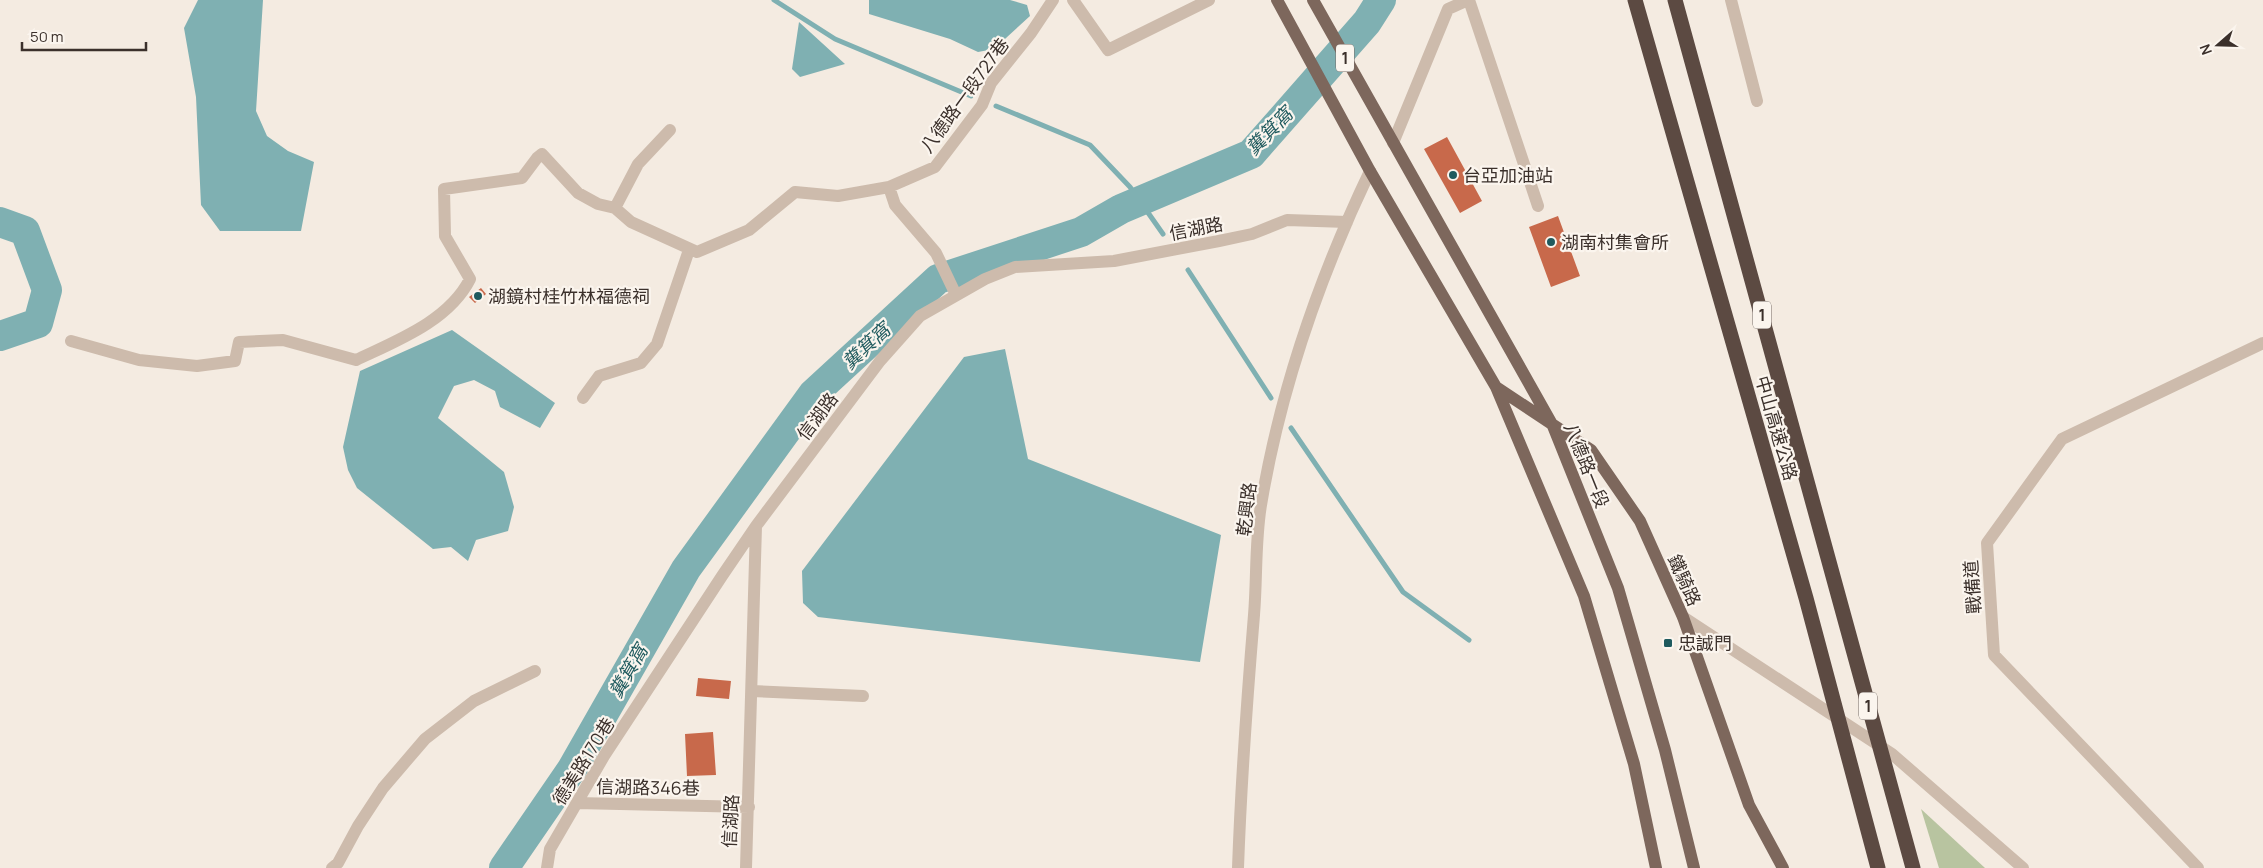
<svg xmlns="http://www.w3.org/2000/svg" width="2263" height="868" viewBox="0 0 2263 868" font-family="Manrope,'Noto Sans TC',sans-serif">
	<rect width="100%" height="100%" fill="#f4ebe1"/>
	<path fill="#b8c4a0" d="M1921 809 1985 868H1939Z"/>
	<path fill="#7fb0b2" d="M198 0H263L256 111 267 136 288 151 314 162 301 231H220L201 205 196 97 184 28Z
		M869 0H1010L1027 5 1030 16 994 49 978 52 950 39 869 14Z
		M799 22 845 64 800 77 792 69Z
		M452 330 555 403 540 428 500 407 495 391 474 380 454 386 438 418 504 472 514 507 508 531 476 540 468 561 451 547 433 549 357 488 348 470 343 447 360 371Z
		M1005 349 1028 459 1221 535 1200 662 818 617 803 603 802 571 964 357Z"/>
	<g fill="none" stroke-linecap="round" stroke-linejoin="round">
		<path stroke="#7fb0b2" stroke-width="5" d="M774 0 835 39 971 96
			M996 106 1090 145 1130 187 1163 234
			M1188 270 1271 398
			M1291 428 1403 592 1469 640"/>
		<path stroke="#7fb0b2" stroke-width="30" d="M0 222 25 231 47 290 38 323 0 336
			M504 868 572 769 686 569 813 394 938 279 1081 232 1121 209 1251 154 1367 22 1381 0"/>
	</g>
	<path fill="#c8694b" d="M1447 137 1482 201 1460 213 1424 149Z
		M1558 216 1580 276 1551 287 1529 227Z
		M481 288 486 294 475 303 469 297Z
		M698 678 731 681 729 699 696 696Z
		M713 732 716 775 687 776 685 734Z"/>
	<g fill="none" stroke-linecap="round" stroke-linejoin="round">
		<path stroke="#cdbbac" stroke-width="12" d="M1073 0 1108 50 1209 0
			M1469 0 1538 206
			M1731 0 1757 101
			M1393 143 1448 9 1468 0
			M889 187 895 205 936 253 956 295
			M615 208 638 164 670 130
			M71 341 139 360 197 366 235 361 239 342 283 340 356 360C396 341 449 321 470 279L445 236 444 189 522 178 537 158 542 154 578 193 598 204 615 208 631 222 697 252 749 230 795 192 838 196 889 187 935 167 982 105 991 83 1031 33 1053 0
			M583 398 599 376 641 363 657 344 689 250
			M1683 617 1892 754 2023 868
			M752 691 863 696
			M577 803 749 807
			M332 868 338 863 358 826 383 788 425 739 474 701 535 671
			M547 868 550 849 604 756 722 576 756 526 880 361 920 316 985 279 1015 267 1114 261 1219 241 1252 234 1287 220 1347 222
			M746 868 756 526
			M1238 868C1241 783 1247 699 1254 615 1257 579 1255 541 1261 505 1280 391 1320 276 1370 171
			M2198 868 1994 655 1987 543 2062 439 2263 343"/>
		<path stroke="#7d675c" stroke-width="12" d="M1277 0 1370 171 1496 387 1584 596 1634 764 1656 868
			M1313 0 1553 426 1618 588 1665 750 1694 868
			M1496 387 1591 450 1640 521 1683 617 1749 805 1783 868"/>
		<path stroke="#5c4a42" stroke-width="15" d="M1635 0 1806 598 1878 868
			M1675 0 1913 868"/>
	</g>
	<g fill="#1f5a5e" stroke="#fbf5ee" stroke-width="2">
		<circle cx="1453" cy="175" r="5"/>
		<circle cx="1551" cy="242" r="5"/>
		<circle cx="478" cy="296" r="5"/>
		<rect x="1663" y="638" width="10" height="10" rx="2.5"/>
	</g>
	<g text-anchor="middle" dominant-baseline="central" stroke-width="4.5" stroke-linejoin="round" paint-order="stroke">
		<g fill="#fbf5ee" stroke="#756b66" stroke-width="1">
			<rect x="1336" y="44.5" width="18" height="27" rx="4"/>
			<rect x="1753" y="301.5" width="18" height="27" rx="4"/>
			<rect x="1859" y="692.5" width="18" height="27" rx="4"/>
		</g>
		<g font-size="16" font-weight="bold" fill="#3b302b">
			<text x="1345" y="58">1</text>
			<text x="1762" y="315">1</text>
			<text x="1868" y="706">1</text>
		</g>
		<g font-size="18" fill="#3b302b" stroke="#fbf5ee">
			<text transform="translate(964 95) rotate(-54)">八德路一段727巷</text>
			<text transform="translate(1196 228) rotate(-11)">信湖路</text>
			<text transform="translate(817 416) rotate(-53)">信湖路</text>
			<text transform="translate(1777 428) rotate(74)">中山高速公路</text>
			<text transform="translate(1587 465) rotate(68)">八德路一段</text>
			<text transform="translate(1246 509) rotate(-83)">乾興路</text>
			<text transform="translate(1685 580) rotate(66)">鐵騎路</text>
			<text transform="translate(1972 587) rotate(-94)">戰備道</text>
			<text transform="translate(583 761) rotate(-58)">德美路170巷</text>
			<text transform="translate(648 787) rotate(1)">信湖路346巷</text>
			<text transform="translate(730 821) rotate(-87)">信湖路</text>
		</g>
		<g font-size="18" fill="#3b302b" stroke="#fbf5ee" text-anchor="start">
			<text x="1463" y="175">台亞加油站</text>
			<text x="1561" y="242">湖南村集會所</text>
			<text x="488" y="296">湖鏡村桂竹林福德祠</text>
			<text x="1678" y="643">忠誠門</text>
		</g>
		<g font-size="19" font-style="italic" fill="#1f5a5e" stroke="#fbf5ee">
			<text transform="translate(1269 131) rotate(-46)">糞箕窩</text>
			<text transform="translate(866 346) rotate(-43)">糞箕窩</text>
			<text transform="translate(628 671) rotate(-60)">糞箕窩</text>
		</g>
	</g>
	<g transform="translate(2218 45) rotate(250)" stroke="#fbf5ee" stroke-width="4" paint-order="stroke">
	<path d="M0-4L9 19L0 12L-9 19Z" fill="#3b302b"/>
	<text y="-8" font-size="14" font-weight="bold" text-anchor="middle" fill="#3b302b">N</text>
	</g>
	<path d="M22 42v8h124v-8" fill="none" stroke="#3b302b" stroke-width="2.5"/>
	<text x="30" y="42" font-size="15" fill="#3b302b" stroke="#fbf5ee" stroke-width="4" paint-order="stroke">50 m</text>
</svg>
